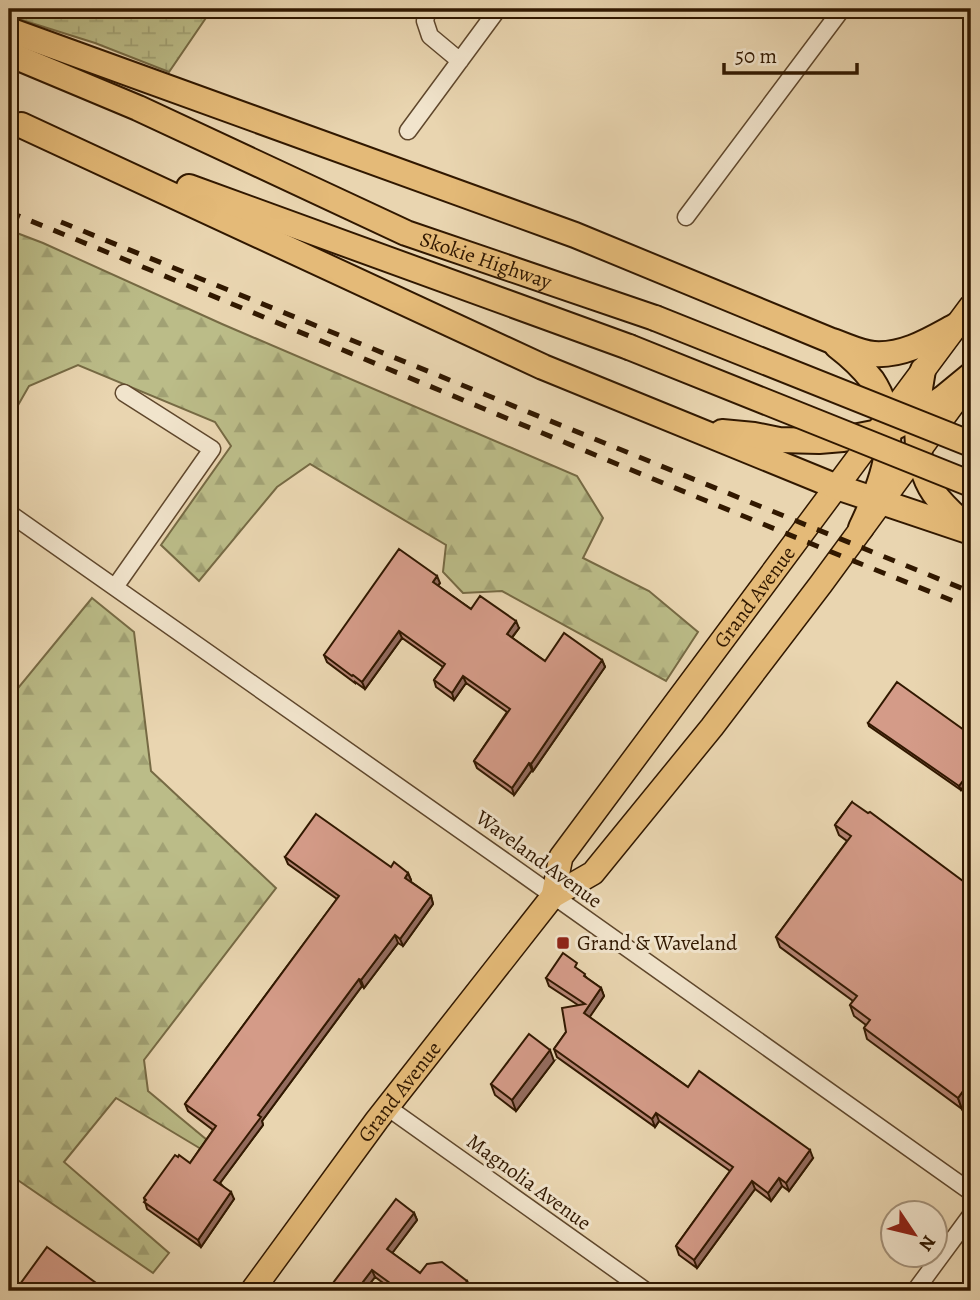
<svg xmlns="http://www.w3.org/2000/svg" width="980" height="1300" viewBox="0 0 980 1300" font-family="Alegreya,serif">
	<defs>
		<pattern id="forest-firs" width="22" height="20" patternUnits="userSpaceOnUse" patternTransform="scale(1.75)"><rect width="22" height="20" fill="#bbbc88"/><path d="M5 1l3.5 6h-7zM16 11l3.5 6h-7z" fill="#a1a174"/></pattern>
		<pattern id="wetland-marsh" width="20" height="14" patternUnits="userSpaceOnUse" patternTransform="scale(1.75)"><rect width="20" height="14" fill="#bbbc88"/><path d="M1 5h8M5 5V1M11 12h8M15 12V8" fill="none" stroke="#a1a174"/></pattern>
	</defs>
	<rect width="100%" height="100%" fill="#e9d5b0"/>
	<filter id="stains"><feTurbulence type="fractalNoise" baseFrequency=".00286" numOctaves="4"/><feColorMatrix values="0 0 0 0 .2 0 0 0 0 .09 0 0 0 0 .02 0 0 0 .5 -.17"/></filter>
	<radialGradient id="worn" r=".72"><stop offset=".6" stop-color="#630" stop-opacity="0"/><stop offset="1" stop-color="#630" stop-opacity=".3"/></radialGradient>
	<path fill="url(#forest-firs)" stroke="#766a44" stroke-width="2" d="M9 230 43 243 222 324 577 476 603 518 583 558 649 591 698 632 666 681 502 591 463 593 443 572 446 545 310 464 277 487 199 581 161 545 231 446 215 422 78 365 29 386 9 421Z
		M92 598 134 632 151 771 276 888 144 1060 148 1091 207 1140 201 1149 116 1098 64 1162 169 1253 153 1273 9 1174V699Z"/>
	<path fill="url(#wetland-marsh)" stroke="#766a44" stroke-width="2" d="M9 9H212L169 72 95 43 9 16Z"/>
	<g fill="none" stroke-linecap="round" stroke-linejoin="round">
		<g stroke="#5f472c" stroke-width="19">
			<path id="minor" d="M428 9 425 21 430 36 460 61
				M408 131 498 9
				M686 217 842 9
				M9 513C330 738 652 964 971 1192
				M115 587 212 449 124 393
				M387 1107 646 1291
				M915 1291 971 1215"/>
		</g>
		<g stroke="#311800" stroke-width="26">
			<g id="primary">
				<path id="s1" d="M553 896 561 857 971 306"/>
				<path id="s2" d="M252 1291 377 1120 553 896 593 873 712 727 821 584 967 385"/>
			</g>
		</g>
		<g stroke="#311800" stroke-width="28">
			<g id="trunk">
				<path d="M9 30 575 235 832 341C845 345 860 353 874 354 905 356 931 339 957 325"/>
				<path id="s3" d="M9 54 138 108 406 233 655 318"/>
				<path d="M21 125 543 367 837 487 971 532"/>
				<path d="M189 187 629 347"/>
				<path d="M837 346C850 356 862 367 872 380 904 428 883 482 861 528"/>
				<path d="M923 370C916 408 911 459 934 493 943 506 956 517 968 528"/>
				<path d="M722 432 754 435 779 440 819 441 843 439 889 430 918 415 943 398 971 375"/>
			</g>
		</g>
		<use href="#minor" stroke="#f1e4cc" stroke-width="16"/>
		<use href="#primary" stroke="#e4ba78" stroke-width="23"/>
		<use href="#trunk" stroke="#e4ba78" stroke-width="24"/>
		<path stroke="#311800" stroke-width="5" stroke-dasharray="12 12" stroke-linecap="butt" d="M9 212C330 343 649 480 971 608
			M61 222 971 592"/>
		<g stroke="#311800" stroke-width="28" stroke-linecap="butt">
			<path id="trunk-bridge" d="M655 318 971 444
				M629 347 971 484"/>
		</g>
		<use href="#trunk-bridge" stroke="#e4ba78" stroke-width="24"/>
	</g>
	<path fill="#b68575" stroke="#311800" stroke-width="2" d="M440 583 438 586 471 609 519 628 512 638 545 661 602 660 605 667 533 771 532 770 514 795 477 768 474 761 507 712 466 683 454 700 436 687 434 680 443 667 402 638 365 689 355 682V683L327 662 324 655Z
		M868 723 971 735V775L961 790 869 726Z
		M852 802 962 1109 867 1039 864 1028 866 1025 854 1016 850 1005 853 1001 780 947 776 937 847 841 839 835 835 825Z
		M285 857 391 867 408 873 411 880 410 881 431 896 433 904 403 946 398 943 364 988 362 986 262 1121 263 1125 220 1183 234 1199 201 1247 147 1209 144 1198 190 1163 213 1130 188 1111 185 1104 337 899 288 864Z
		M579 970 587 978 601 988 604 996 589 1017 688 1087 813 1158 789 1191 782 1186 771 1201 755 1189 697 1268 679 1255 676 1246 730 1171 659 1121 655 1127 557 1057 554 1049 566 1032 578 1005 549 986 546 978Z
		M554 1061 516 1111 495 1095 491 1084Z
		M414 1213 417 1220 392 1253 420 1273 467 1281 470 1288 468 1291H394L375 1277 364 1291H327Z"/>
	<path fill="#946c5f" stroke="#311800" stroke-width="2" d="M437 576 440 583 435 589 433 582Z
		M516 621 519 628 509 641 507 634Z
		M399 631 402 638 365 689 362 682Z
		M602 660 605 667 533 771 531 764Z
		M463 676 466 683 454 700 452 693Z
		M529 763 532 770 514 795 512 788Z
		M971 770V775L961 790 959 786Z
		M408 873 411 880 407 885 405 878Z
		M431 896 433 904 403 946 400 939Z
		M395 935 398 943 364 988 361 980Z
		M359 979 362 986 262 1121 263 1125 217 1187 214 1180 258 1115Z
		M601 988 604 996 587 1021 584 1013Z
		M550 1050 554 1061 516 1111 512 1100Z
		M971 1080V1096L962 1109 958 1098Z
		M656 1113 659 1121 655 1127 652 1119Z
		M810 1150 813 1158 789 1191 786 1183Z
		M779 1178 782 1186 771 1201 768 1193Z
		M752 1181 755 1189 697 1268 694 1260Z
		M231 1192 234 1199 201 1247 198 1240Z
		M414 1213 417 1220 390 1256 387 1249Z
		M372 1270 375 1277 364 1291H356Z
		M467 1281 470 1288 468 1291H460Z"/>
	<path fill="#d49b88" stroke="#311800" stroke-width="2" d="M399 549 437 576 433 582 471 609 480 596 516 621 507 634 545 661 564 633 602 660 531 764 529 763 512 788 474 761 510 709 463 676 452 693 434 680 445 664 399 631 362 682 353 675 352 676 324 655Z
		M897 682 971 735V770L959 786 868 723Z
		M852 802 868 813 870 812 971 887V1080L958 1098 864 1028 870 1020 850 1005 857 996 776 937 851 836 835 825Z
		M316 814 391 867 394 862 408 873 405 878 431 896 400 939 395 935 361 980 359 979 258 1115 261 1117 214 1180 231 1192 198 1240 144 1202 146 1200 144 1198 175 1155 178 1157 179 1155 190 1163 216 1126 185 1104 339 896 285 857Z
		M563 953 577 963 575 967 585 974 584 976 601 988 584 1013 688 1087 699 1071 810 1150 786 1183 779 1178 768 1193 752 1181 694 1260 676 1246 733 1167 656 1113 652 1119 554 1049 566 1032 562 1008 585 1004 546 978Z
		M529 1034 550 1050 512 1100 491 1084Z
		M396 1199 414 1213 387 1249 420 1273 427 1264 442 1262 467 1281 460 1291H401L372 1270 356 1291H327Z
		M47 1247 107 1291H15Z"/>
	<rect fill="#8f2418" stroke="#f1e4cc" stroke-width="2.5" x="556" y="936" width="14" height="14" rx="3.5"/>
	<g text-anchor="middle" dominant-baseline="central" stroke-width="6" stroke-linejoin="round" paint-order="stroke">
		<g font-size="21" fill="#311800" stroke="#f1e4cc">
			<text stroke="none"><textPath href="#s3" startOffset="520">Skokie Highway</textPath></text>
			<text stroke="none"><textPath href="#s1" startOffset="364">Grand Avenue</textPath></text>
			<text transform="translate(539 859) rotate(36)">Waveland Avenue</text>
			<text stroke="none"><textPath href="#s2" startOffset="248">Grand Avenue</textPath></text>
			<text transform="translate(529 1182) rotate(36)">Magnolia Avenue</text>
		</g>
		<g font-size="21" fill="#311800" stroke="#f1e4cc" text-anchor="start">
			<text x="577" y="943">Grand &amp; Waveland</text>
		</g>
	</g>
	<rect width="980" height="1300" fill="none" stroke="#e9d5b0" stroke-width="35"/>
	<rect x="10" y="10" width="959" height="1279" fill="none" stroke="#311800" stroke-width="3.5"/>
	<rect x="18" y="18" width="945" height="1265" fill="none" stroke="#311800" stroke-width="2"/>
	<g transform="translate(914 1234) rotate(125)"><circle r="33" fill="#f1e4cc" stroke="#a4927a" stroke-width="2"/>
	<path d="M0-5L12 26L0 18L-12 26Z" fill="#8f2418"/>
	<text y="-10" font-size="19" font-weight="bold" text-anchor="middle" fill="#311800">N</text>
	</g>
	<path d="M724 63v10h133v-10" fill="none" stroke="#311800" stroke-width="3.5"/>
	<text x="735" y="63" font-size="21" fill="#311800" stroke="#f1e4cc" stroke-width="5" paint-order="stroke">50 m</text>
	<rect width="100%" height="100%" filter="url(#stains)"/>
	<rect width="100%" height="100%" fill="url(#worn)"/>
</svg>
